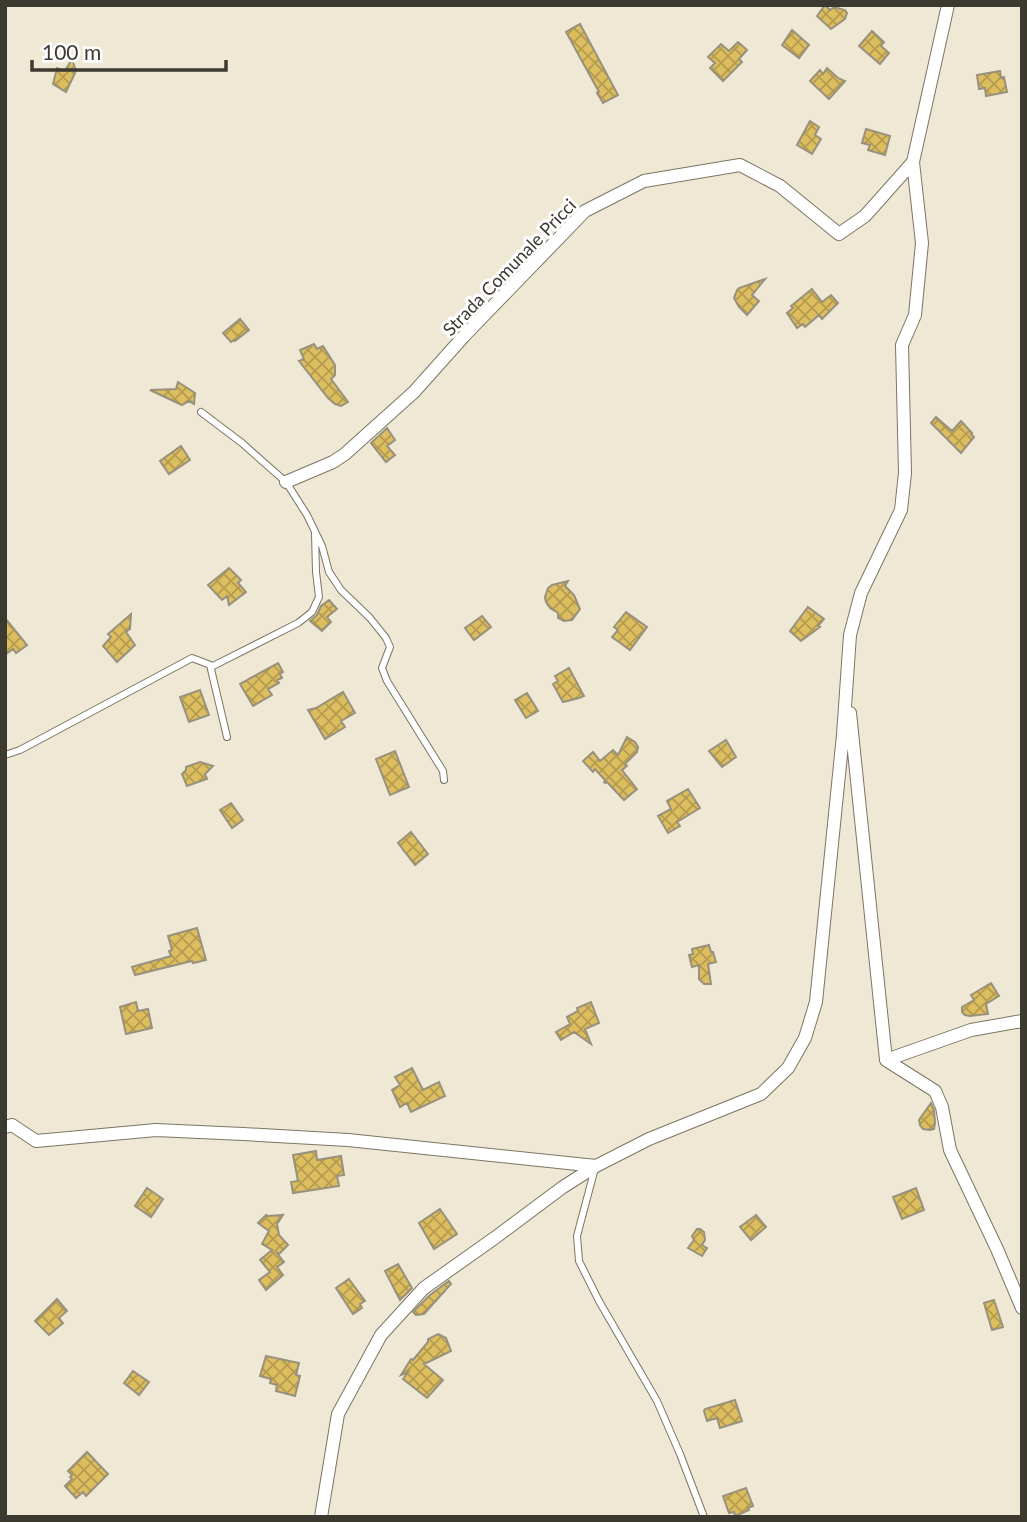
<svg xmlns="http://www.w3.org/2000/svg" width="1027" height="1522" viewBox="0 0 1027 1522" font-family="Lato,sans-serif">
	<defs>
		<pattern id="building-cross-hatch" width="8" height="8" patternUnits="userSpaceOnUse" patternTransform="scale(1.75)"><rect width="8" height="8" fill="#dcbe5f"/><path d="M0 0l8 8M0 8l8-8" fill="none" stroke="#b49b4f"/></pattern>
	</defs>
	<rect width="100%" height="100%" fill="#efe8d4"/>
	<path fill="url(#building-cross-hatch)" stroke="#97917e" stroke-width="2" d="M825 5 830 10 834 7 845 10 847 13 845 19 831 29 817 16Z
		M580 24 618 95 603 103 597 93 599 92 566 32Z
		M792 30 809 45 799 58 782 45Z
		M872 31 884 42 881 46 889 53 880 64 859 46Z
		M738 42 747 50 739 59 742 62 723 81 710 68 715 63 708 57 721 44 729 51Z
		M72 59 76 71 66 92 53 84 57 68 65 71Z
		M827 68 838 78 845 81 829 99 810 81 820 70 823 74Z
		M1000 71 1001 78 1004 77 1007 92 986 96 985 88 979 89 977 75Z
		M810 121 819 127 815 135 821 139 812 154 797 145Z
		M866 129 890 136 885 155 868 150 870 145 862 143Z
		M765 279 752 295 759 301 747 315 739 307 734 298 737 290 739 288Z
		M812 289 822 302 831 295 838 303 822 319 819 315 805 327 803 324 797 328 787 313 793 308 791 306Z
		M240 319 249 330 235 341 234 340 231 342 223 333Z
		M314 344 317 349 323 346 335 365V375L331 379 348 402 341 406 335 404 328 398 299 361 304 359 300 350Z
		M178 382 195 393 194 404 189 401 182 405 150 390 176 389Z
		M936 417 952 431 961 421 972 433 971 434 974 437 961 453 931 423Z
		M387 428 395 440 387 446 395 455 386 462 371 443Z
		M181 446 190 460 169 474 160 461Z
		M229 568 241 580 238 583 246 592 229 605 227 596 222 600 208 585Z
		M568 581 565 586 574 595 580 609 572 620 564 621 558 618V613L550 608 546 602 545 597 548 588 552 585Z
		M329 600 337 609 327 617 331 622 322 631 310 621 317 615 321 606Z
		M808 607 824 619 818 626 820 627 801 641 790 631Z
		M626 612 647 627 630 650 612 637 618 630 614 627Z
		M131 614 130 629 126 632 135 645 117 662 103 646 111 637 108 634Z
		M482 616 491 627 474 640 465 628Z
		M5 618 27 645 16 653 13 649 5 655Z
		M278 663 283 672 280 674 282 678 277 680 279 683 268 689 272 695 253 706 240 684Z
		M569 668 584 696 579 698 563 702 553 684 558 681 555 676Z
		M200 690 209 715 189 722 180 697Z
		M343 692 355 713 341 721 345 727 325 739 308 710 316 708Z
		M527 693 538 711 526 718 515 700Z
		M627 737 635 742 638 747 637 752 625 764 627 766 622 770 637 789 624 800 607 782 605 783 604 782 605 780 595 769 593 772 583 761 593 752 600 761 613 750 618 755Z
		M726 740 736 757 722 767 709 751Z
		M395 751 409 787 390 795 376 759Z
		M200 762 213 766 205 774 207 779 187 786 182 774 186 770V767Z
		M688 789 700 808 677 822 680 826 668 833 658 816 671 809 667 801Z
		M231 803 243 820 232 828 220 810Z
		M411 832 428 854 415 865 398 843Z
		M197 928 206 960 193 963 192 961 135 975 132 967 171 956 169 951 172 950 168 936Z
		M709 945 711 952H713L716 962 708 964 711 984H704L699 979V965L692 967 689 955 693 954 692 949Z
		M991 983 999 996 986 1004 988 1014 970 1016 965 1015 962 1012V1007L974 1000 971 995Z
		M136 1002 138 1011 148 1009 152 1028 126 1034 120 1007Z
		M591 1002 599 1023 585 1029 591 1044 574 1032 561 1040 556 1032 570 1024 567 1017 578 1011 577 1008Z
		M412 1068 423 1090 439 1082 445 1096 411 1112 407 1103 400 1107 392 1090 400 1085 395 1077Z
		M931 1103 934 1110 935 1123 934 1129 930 1130 923 1129 920 1125 919 1120Z
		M316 1151 317 1160 341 1156 344 1175 337 1176 339 1186 293 1193 291 1182 298 1181 293 1155Z
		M147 1188 163 1199 151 1217 135 1206Z
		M916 1188 924 1210 902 1219 893 1197Z
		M440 1209 457 1234 434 1249 419 1223Z
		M266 1215 268 1216 283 1215 277 1224 279 1235 288 1245 279 1254 276 1252 284 1262 277 1267 283 1275 266 1290 259 1280 270 1272 260 1260 272 1250 262 1244 269 1231 258 1223Z
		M756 1215 766 1227 751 1240 740 1227Z
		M697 1229H700L704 1232 705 1240 702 1245 707 1248 702 1256 688 1248 694 1240 692 1236Z
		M398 1264 412 1288 400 1300 385 1271Z
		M349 1279 365 1301 360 1304 362 1308 353 1314 336 1288Z
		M449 1281 451 1284 424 1314 416 1315 413 1312 430 1295Z
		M57 1299 67 1311 59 1318 63 1323 49 1335 35 1321Z
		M994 1300 1003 1327 992 1330 984 1303Z
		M438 1334 446 1338 451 1351 424 1364 443 1380 427 1398 403 1379 408 1372 401 1375 411 1359 413 1360 428 1342V1339Z
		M266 1356 299 1363 296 1375 300 1376 295 1396 276 1391 277 1385 270 1383 271 1379 260 1376Z
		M133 1371 149 1382 139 1395 124 1383Z
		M735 1400 742 1421 720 1428 717 1418 707 1421 704 1411 705 1409Z
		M87 1452 108 1474 86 1496 83 1492 76 1498 65 1486 72 1479 70 1477 72 1475 68 1471Z
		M746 1488 753 1506 748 1508 749 1510 735 1516 734 1512 729 1513 723 1496Z"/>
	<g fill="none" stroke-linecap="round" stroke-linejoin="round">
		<g stroke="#7b7563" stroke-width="8">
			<path id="service" d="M201 412 242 443 286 482 307 515 322 546 329 572 341 590 370 618 386 638 390 647 382 668 387 681 443 771 444 780
				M210 665 227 737
				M5 755 20 750 192 658 213 666 298 623 312 612 319 597 316 572 315 533
				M595 1168 577 1236 579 1261 599 1301 657 1401 680 1454 704 1517"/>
		</g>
		<g stroke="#7b7563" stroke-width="14">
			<path id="minor" d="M286 482 333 462 345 454 414 392 464 336 585 211 644 181 740 165 780 186 839 234 865 216 913 162
				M850 713 886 1060 935 1091 942 1107 950 1150 997 1249 1022 1308
				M886 1060 971 1030 1022 1021
				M5 1127 12 1125 36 1141 156 1130 243 1134 348 1140 596 1166
				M321 1517 338 1414 381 1335 424 1288 496 1237 563 1187 596 1166 649 1139 761 1094 788 1068 805 1038 816 1002 843 735 850 635 861 593 901 510 905 473 902 345 915 315 922 243 913 162 948 5"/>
		</g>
		<use href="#service" stroke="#fff" stroke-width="6"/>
		<use href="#minor" stroke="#fff" stroke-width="12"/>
	</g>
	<g text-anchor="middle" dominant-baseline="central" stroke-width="6" stroke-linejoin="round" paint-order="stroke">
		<g font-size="18" fill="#3c3931" stroke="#fff">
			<text transform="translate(509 267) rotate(-46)">Strada Comunale Pricci</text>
		</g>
	</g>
	<rect width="1027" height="1522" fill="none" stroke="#3c3931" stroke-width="14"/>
	<path d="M32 60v10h194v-10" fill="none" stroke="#3c3931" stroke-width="3.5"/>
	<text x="42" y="60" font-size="21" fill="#3c3931" stroke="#ffffff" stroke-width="5" paint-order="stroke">100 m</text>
</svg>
